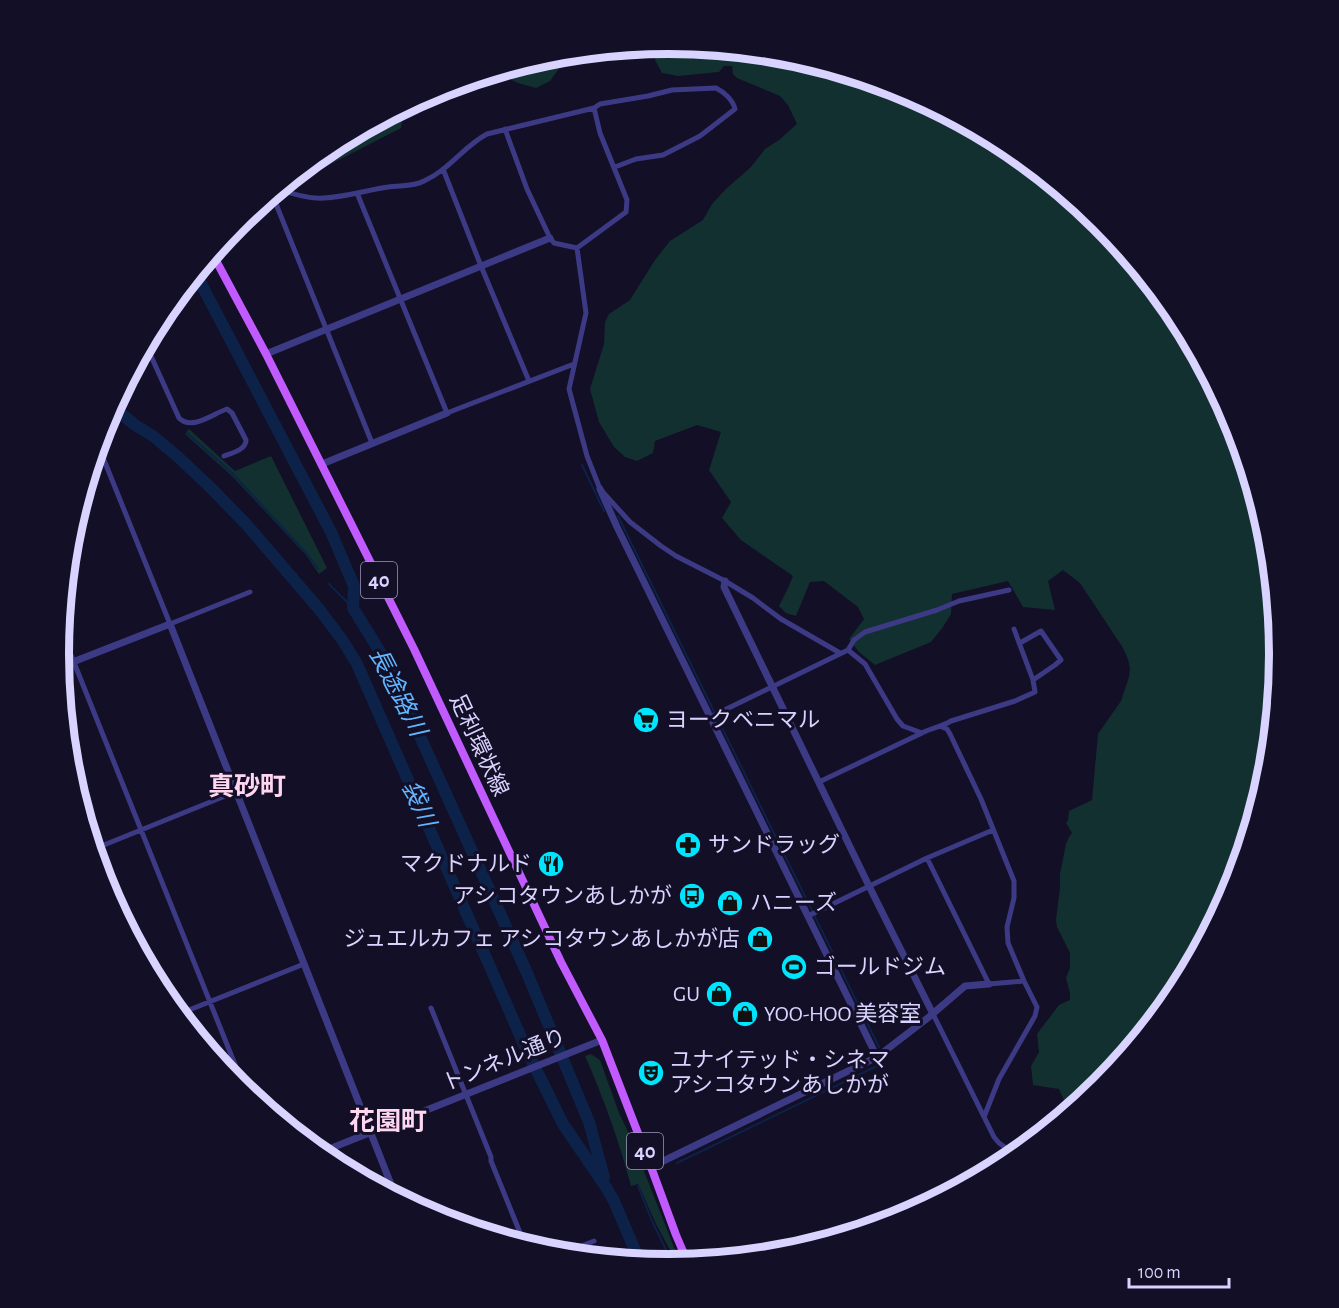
<svg xmlns="http://www.w3.org/2000/svg" width="1339" height="1308" viewBox="0 0 1339 1308" font-family="'Alegreya Sans','Noto Sans JP',sans-serif">
	<rect width="100%" height="100%" fill="#130f26"/>
	<path fill="#12302f" d="M660 44H670L789 55 903 90 1009 147 1101 223 1177 315 1234 421 1268 535 1280 654 1268 773 1233 888 1177 993 1101 1086 1069 1112 1059 1089 1033 1085 1031 1066 1039 1052 1037 1034 1059 1005 1070 1000V993L1066 978 1070 968V953L1057 927 1056 920 1060 888V874L1066 844 1069 837 1072 833 1066 823 1068 820 1069 811 1092 800 1098 734 1121 701 1129 677 1130 668 1128 659 1123 648 1080 583 1063 570 1048 581 1055 610 1023 607 1008 581 952 594 951 614 943 627 931 642 875 665 859 652 849 639 864 619 858 607 824 581 810 582 796 616 786 613 779 606 789 586 793 576 741 540 722 518 731 502 709 470 721 432 697 425 655 441 653 453 637 461 625 457 614 447 599 422 590 389 604 344 605 322 609 314 630 300 655 260 670 241 703 220 712 204 726 189 751 167 765 149 779 140 797 124 788 105 780 96 737 78 733 74 732 66H724L719 72 678 76 662 73 655 60Z
		M570 53 550 81 536 88 518 83 496 72 551 55Z
		M405 106 401 128 327 166 289 181 331 146Z
		M189 429 235 471 271 456 327 568 319 574 306 555 232 476 185 434Z
		M591 1054 600 1060 619 1113 631 1138 679 1260 677 1263 656 1224 640 1188 638 1184 631 1186C619 1141 604 1099 585 1056Z"/>
	<g fill="none" stroke-linecap="round" stroke-linejoin="round">
		<path stroke="#0c2248" stroke-width="2" d="M187 433 231 472 307 554 318 569
			M582 465 604 511
			M618 516 879 1047
			M329 584 353 608
			M677 1163 879 1065
			M638 1186 652 1221 673 1264"/>
		<path stroke="#0c2248" stroke-width="12" d="M196 274 331 532 354 586 353 608 382 655 395 681 527 973 589 1122 604 1177
			M113 407 135 425 153 436 177 456 211 488 246 524 319 609 343 641 357 664 527 1051 563 1124 606 1187 614 1201 637 1255 642 1262"/>
		<path stroke="#3d3a85" stroke-width="5" d="M505 129 527 189 550 238 554 243 577 248 626 212 627 200 600 133 594 108
			M443 169 481 266 529 381
			M279 189C292 194 309 199 324 198 346 197 367 190 388 187 400 185 413 187 424 181 449 170 464 146 487 134L594 108 600 104 648 96 672 90 716 88C724 92 733 100 735 109L700 136 663 155 636 159 615 167
			M357 193 447 413 574 364
			M272 194 372 443
			M577 248 586 313 569 389 587 456 600 489 630 522 661 546 676 556 725 581 753 598 781 619 840 653
			M146 345 179 418C192 431 212 414 227 409L232 413 246 440C246 450 232 453 224 456
			M98 445 170 624 250 592
			M61 630 246 1092
			M1020 643 1041 631 1061 660 1055 665 1033 680
			M848 650 865 664 897 719 903 726 922 733C932 728 941 727 951 721L1015 701 1035 692 1033 680 1014 629
			M710 717 848 650 854 640 865 632 937 610 959 601 1009 590
			M942 727 947 729 950 734 981 799 1014 881V898L1007 927 1008 943 1024 981 1037 1007 1035 1016 999 1079 984 1117
			M819 782 922 733
			M94 849 235 792
			M927 858 989 984 1024 981
			M808 916 927 858 993 830
			M431 1008 491 1157V1161L525 1245
			M179 1014 304 964
			M933 1014 994 1137 999 1143 1016 1155
			M562 1254 594 1241"/>
		<path stroke="#3d3a85" stroke-width="7" d="M266 354 550 238
			M322 464 447 413
			M600 489 617 527 877 1057
			M725 581 724 587 869 886 933 1014
			M60 667 170 624 396 1197
			M319 1153 602 1040
			M651 1167 877 1057 929 1017 965 986 989 984"/>
		<path stroke="#c25bff" stroke-width="8" d="M212 253 266 354 414 649 561 962 602 1040 651 1167 676 1235 688 1263"/>
	</g>
	<defs>
		<g id="supermarket-disc" transform="scale(1.35)"><circle r="9.5" fill="#00e5ff" stroke="#130f26"/><path d="M-6-5.5h2.5l.6 2H6L4.5 2H-2.5L-4.4-4H-6ZM-1.5 3.2a1.3 1.3 0 1 0 .1 0ZM3 3.2a1.3 1.3 0 1 0 .1 0Z" fill="#111"/></g>
		<g id="pharmacy-disc" transform="scale(1.35)"><circle r="9.5" fill="#00e5ff" stroke="#130f26"/><path d="M-2-6h4v4h4v4h-4v4h-4v-4h-4v-4h4Z" fill="#111"/></g>
		<g id="restaurant-disc" transform="scale(1.35)"><circle r="9.5" fill="#00e5ff" stroke="#130f26"/><path d="M-5-6h1v4h1v-4h1v4h1v-4h1v5L-1.5 .5V6h-2V.5L-5-1ZM5-6V6H3V1.5H1.5Q1.5-4 5-6Z" fill="#111"/></g>
		<g id="bus-disc" transform="scale(1.35)"><circle r="9.5" fill="#00e5ff" stroke="#130f26"/><path d="M-5-6H5V4H4V6H2V4H-2V6H-4V4H-5ZM-3.5-4V0h7V-4ZM-3.5 1.2v1.5H-2V1.2ZM2 1.2v1.5H3.5V1.2Z" fill="#111"/></g>
		<g id="shop-disc" transform="scale(1.35)"><circle r="9.5" fill="#00e5ff" stroke="#130f26"/><path d="M-5-2.5h2.3a2.7 3.5 0 0 1 5.4 0H5L5.5 6h-11ZM-1.5-2.5h3a1.5 2.3 0 0 0-3 0Z" fill="#111"/></g>
		<g id="stadium-disc" transform="scale(1.35)"><circle r="9.5" fill="#00e5ff" stroke="#130f26"/><path d="M0-5a6.5 5 0 1 0 0 10a6.5 5 0 1 0 0-10ZM-3.5-1.8h7v3.6h-7Z" fill="#111"/></g>
		<g id="theatre-disc" transform="scale(1.35)"><circle r="9.5" fill="#00e5ff" stroke="#130f26"/><path d="M-5-5.5Q0-4 5-5.5V0Q5 5 0 6Q-5 5-5 0ZM-3.3-2.5H-1v1.5H-3.3ZM1-2.5H3.3v1.5H1ZM-2.8 1Q0 5.5 2.8 1Z" fill="#111"/></g>
	</defs>
	<g fill-rule="evenodd">
		<use href="#supermarket-disc" x="646" y="720"/>
		<use href="#pharmacy-disc" x="688" y="845"/>
		<use href="#restaurant-disc" x="551" y="864"/>
		<use href="#bus-disc" x="692" y="896"/>
		<use href="#shop-disc" x="730" y="903"/>
		<use href="#shop-disc" x="760" y="939"/>
		<use href="#stadium-disc" x="794" y="967"/>
		<use href="#shop-disc" x="719" y="994"/>
		<use href="#shop-disc" x="745" y="1014"/>
		<use href="#theatre-disc" x="651" y="1073"/>
	</g>
	<g text-anchor="middle" dominant-baseline="central" stroke-width="6" stroke-linejoin="round" paint-order="stroke">
		<g fill="#130f26" stroke="#9e99be" stroke-width="1.5">
			<rect x="361" y="562" width="36" height="36" rx="4.5"/>
			<rect x="627" y="1133" width="36" height="36" rx="4.5"/>
		</g>
		<g font-size="21" font-weight="bold" fill="#d9d4ff">
			<text x="379" y="580">40</text>
			<text x="645" y="1151">40</text>
		</g>
		<g font-size="22" fill="#d9d4ff" stroke="#130f26" text-anchor="start">
			<text x="666" y="720">ヨークベニマル</text>
			<text x="708" y="845">サンドラッグ</text>
			<text x="532" y="864" text-anchor="end">マクドナルド</text>
			<text x="672" y="896" text-anchor="end">アシコタウンあしかが</text>
			<text x="750" y="903">ハニーズ</text>
			<text x="740" y="939" text-anchor="end">ジュエルカフェ アシコタウンあしかが店</text>
			<text x="814" y="967">ゴールドジム</text>
			<text x="700" y="994" text-anchor="end">GU</text>
			<text x="764" y="1014">YOO-HOO 美容室</text>
			<text x="670" y="1060">ユナイテッド・シネマ<tspan x="670" dy="25">アシコタウンあしかが</tspan></text>
		</g>
		<g font-size="22" fill="#d9d4ff" stroke="#130f26">
			<text transform="translate(479 745) rotate(65)">足利環状線</text>
			<text transform="translate(504 1060) rotate(-22)">トンネル通り</text>
		</g>
		<g font-size="24" font-style="italic" fill="#62b6ff" stroke="#130f26">
			<text transform="translate(397 692) rotate(63)">長途路川</text>
			<text transform="translate(418 804) rotate(66)">袋川</text>
		</g>
		<g font-size="26" font-weight="bold" fill="#ffd6f0" stroke="#130f26">
			<text x="247" y="787">真砂町</text>
			<text x="388" y="1122">花園町</text>
		</g>
	</g>
	<path d="M0 0H1339V1308H0ZM69 654a600 600 0 1 1 1200 0a600 600 0 1 1-1200 0Z" fill="#130f26" fill-rule="evenodd"/>
	<path fill="none" stroke="#d9d4ff" stroke-width="8" d="M69 654a600 600 0 1 1 1200 0a600 600 0 1 1-1200 0Z"/>
	<path d="M1129 1278v9h100v-9" fill="none" stroke="#d9d4ff" stroke-width="3"/>
	<text x="1138" y="1278" font-size="18" fill="#d9d4ff" stroke="#130f26" stroke-width="4.5" paint-order="stroke">100 m</text>
</svg>
